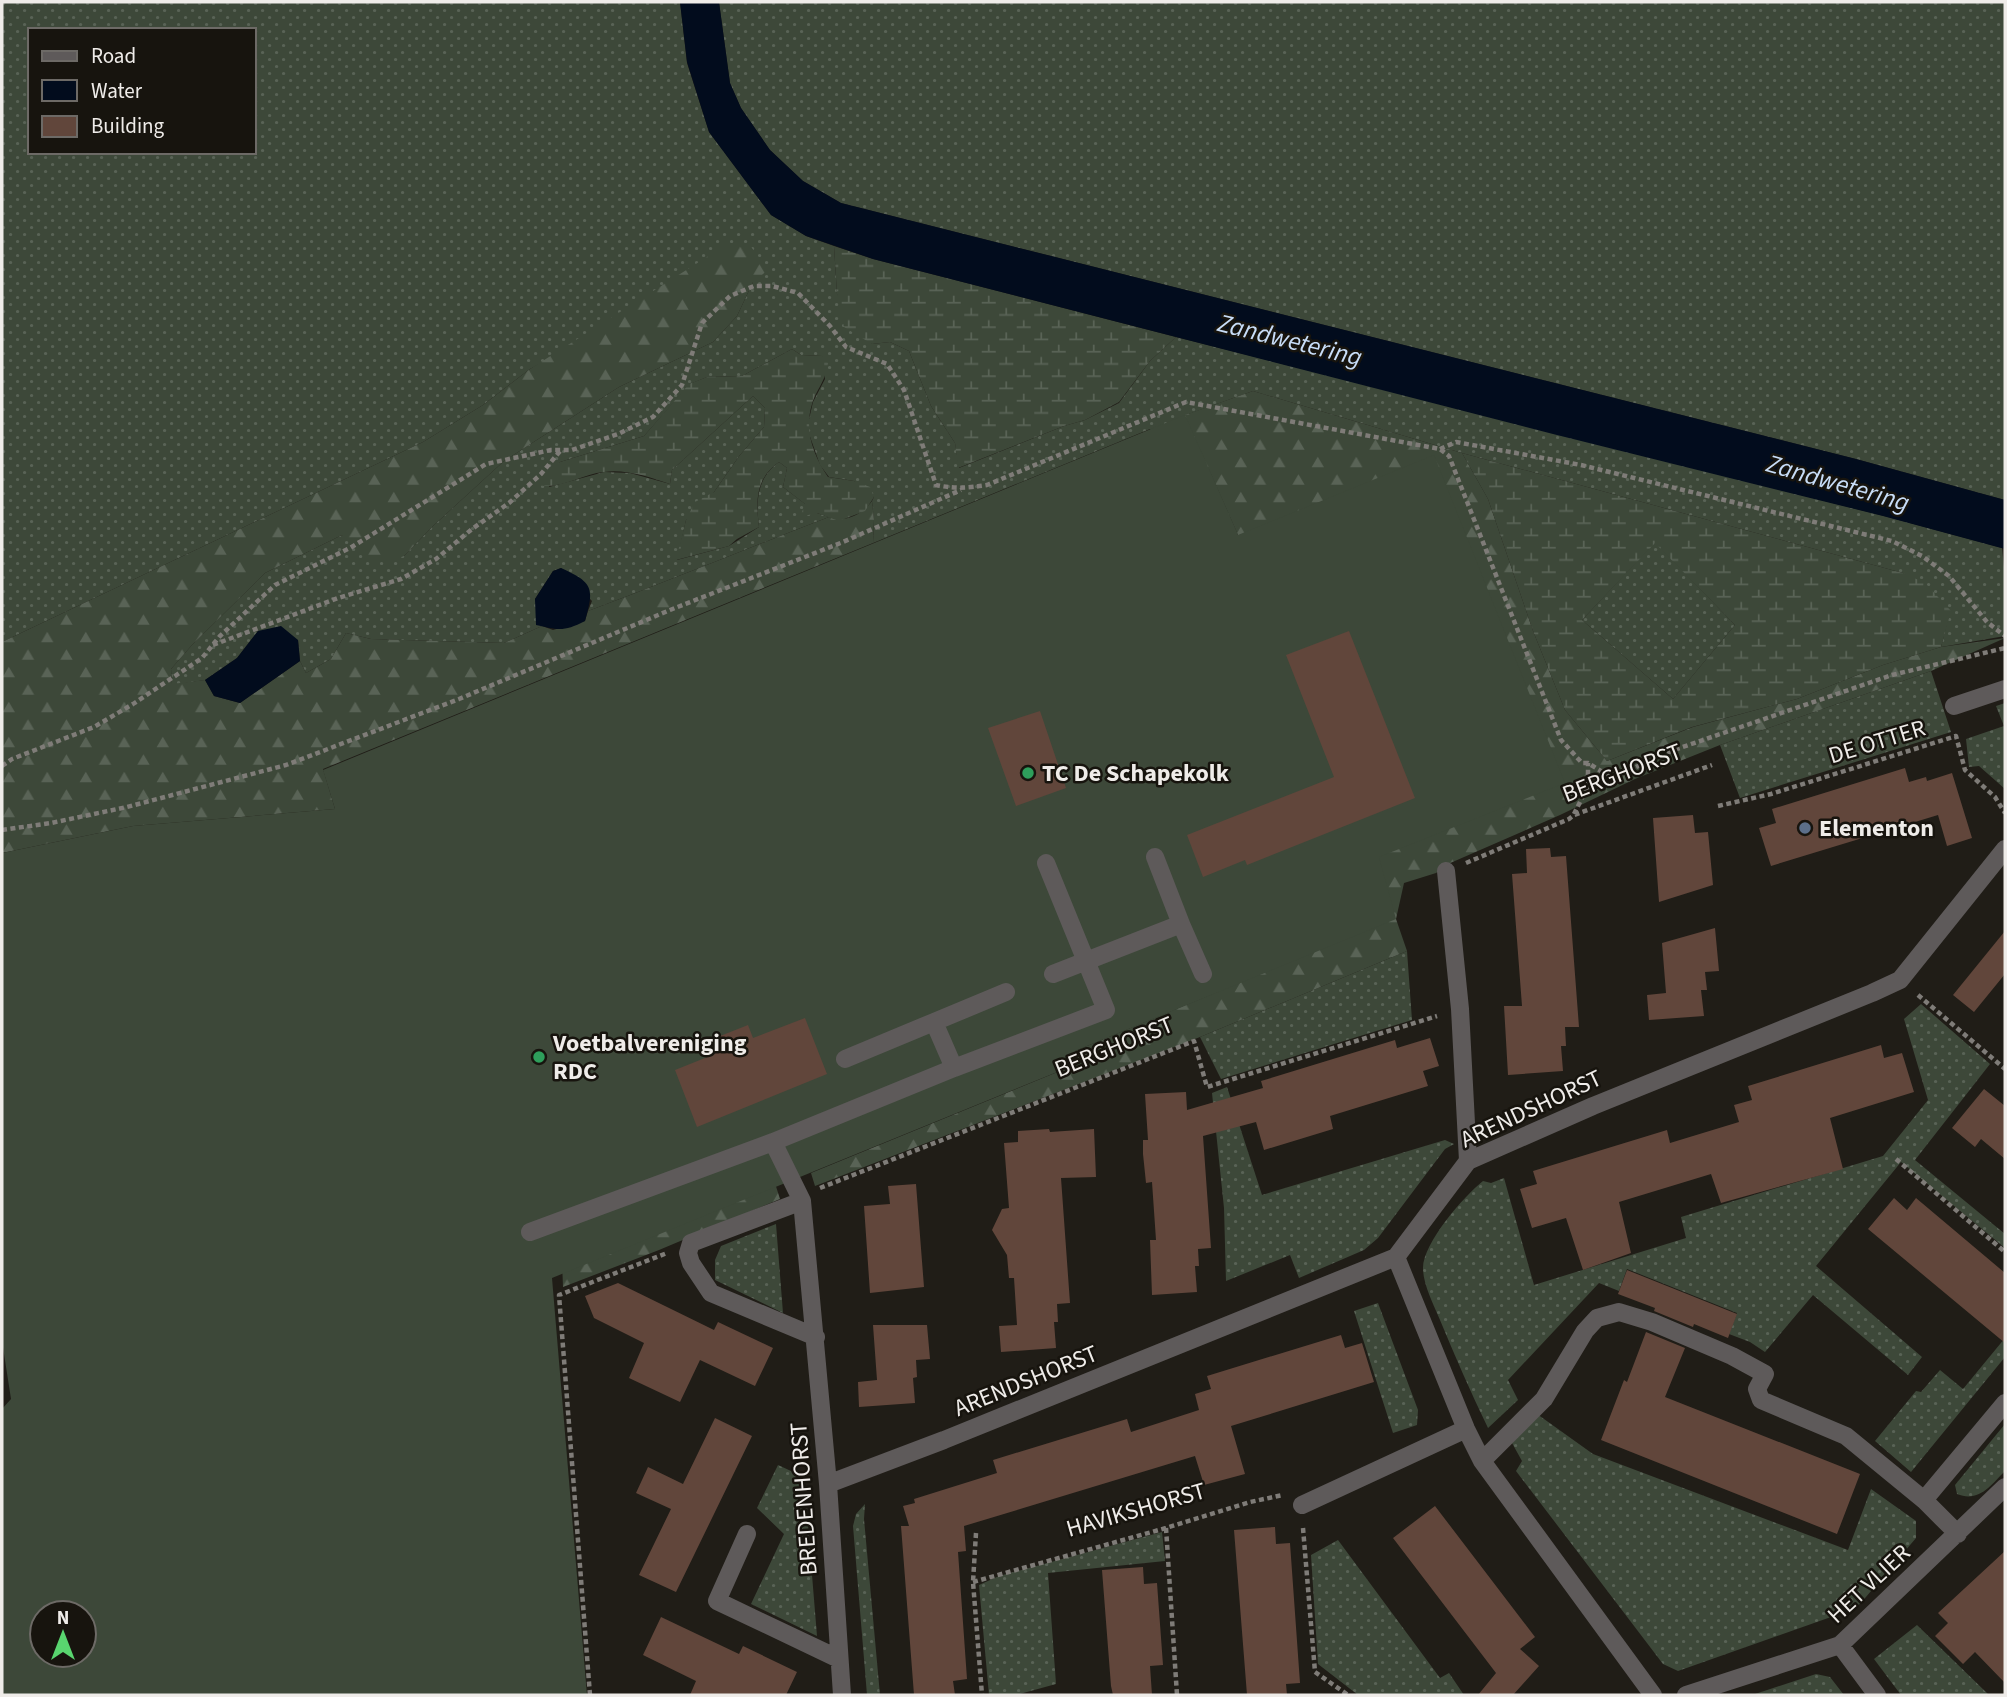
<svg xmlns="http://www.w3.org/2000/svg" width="2007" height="1697" viewBox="0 0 2007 1697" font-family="'Source Sans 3',sans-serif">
	<defs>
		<pattern id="grass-dots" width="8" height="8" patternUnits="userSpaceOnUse" patternTransform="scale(1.75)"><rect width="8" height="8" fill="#3d4839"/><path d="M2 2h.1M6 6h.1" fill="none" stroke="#596356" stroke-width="1.8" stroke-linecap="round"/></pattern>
		<pattern id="forest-firs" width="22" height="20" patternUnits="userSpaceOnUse" patternTransform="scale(1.75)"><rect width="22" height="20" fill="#3d4839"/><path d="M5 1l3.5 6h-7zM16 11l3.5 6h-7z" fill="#596356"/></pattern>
		<pattern id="wetland-marsh" width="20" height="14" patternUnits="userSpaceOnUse" patternTransform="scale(1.75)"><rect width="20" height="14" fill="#3d4839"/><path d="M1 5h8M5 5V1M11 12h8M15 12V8" fill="none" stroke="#596356"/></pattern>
	</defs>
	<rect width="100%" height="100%" fill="#201d17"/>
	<path fill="url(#grass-dots)" fill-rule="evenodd" d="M2 2H680L687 63 709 132 771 215 806 236 834 246 837 294 872 344 890 342 909 351 931 406 955 443 959 468 1064 426 1085 420 1119 403 1150 361 1176 337 1884 516 2002 548 2005 577V636L1941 647 1950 611 1903 573 1462 453 1253 391 1186 415 1238 535 1150 429 873 543 874 520 872 501 874 497 854 481 829 477 820 465 807 428 813 402 825 379 822 356 801 355 792 349 742 376 707 377 690 384 644 436 560 462 549 487 604 472 630 473 670 484 672 470 753 396 765 408 764 427 740 455 714 492 686 520 677 560 729 546 759 527C756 502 756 479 779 462L787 468 783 487 817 513 829 517C748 548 669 581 588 611L592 601 561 568 553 571 535 599 542 626 504 643 371 639 346 633 331 659 306 673 300 661 298 640 258 631 237 658 205 680 172 685 171 669 192 645 265 573 342 535 404 556 433 526 504 461 619 387 713 342 737 316 753 282 539 364 530 369 483 405 423 442 2 642ZM30 30H254V152H30Z
		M719 2H2005V500L1856 459 841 203 803 181 770 150 741 108 730 83Z
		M1655 542 1735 625 1673 699 1582 620Z
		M1931 671 1951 732 1740 798 1720 745Z
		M2005 703V789L1979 766 1969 767 1966 739 2004 726 1996 706Z
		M1407 951 1412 1020 1221 1079 1200 1037Z
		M1921 1004 1990 1064 1915 1160 2005 1234V1248L1901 1162 1816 1266 1922 1357 1908 1375 1813 1295 1765 1352 1750 1342 1729 1334 1737 1313 1627 1269 1619 1291 1599 1283 1508 1380 1518 1400 1488 1428C1471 1393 1455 1356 1440 1320 1434 1305 1423 1285 1423 1268 1423 1243 1464 1196 1483 1181L1491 1183 1504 1178 1534 1285 1686 1238 1681 1217 1883 1156 1928 1100 1904 1019Z
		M1227 1087 1262 1195 1445 1140 1454 1144 1445 1149 1378 1238 1364 1250 1299 1278 1290 1255 1226 1281 1224 1208 1212 1093Z
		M776 1224 783 1313 715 1280V1260L721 1246Z
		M1378 1303 1418 1410 1417 1425 1393 1433 1354 1311Z
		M2005 1338V1357L1911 1472 1875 1441 1916 1391 1921 1392 1940 1370 1963 1389Z
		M1537 1414 1593 1454 1848 1550 1871 1489 1916 1521V1538L1860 1604 1831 1617 1678 1671 1663 1664 1516 1471 1522 1461 1512 1443Z
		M2005 1424V1471C1991 1485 1979 1503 1957 1494L1955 1485Z
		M778 1465 804 1477 817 1636 751 1604 784 1534 757 1508Z
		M865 1504 864 1519 880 1695H867L853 1526 856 1514Z
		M1162 1532 1165 1561 1048 1573 1056 1684 1016 1695H989L979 1585 999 1576Z
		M1338 1540 1440 1678 1449 1673 1464 1695H1358L1318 1664 1311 1555Z
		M1917 1625 1989 1695H1901L1874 1659Z
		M1816 1674 1830 1677 1844 1695H1752Z"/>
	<path fill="url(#forest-firs)" d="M729 243 749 244 768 270 753 282 737 316 713 342 619 387 504 461 433 526 404 556 386 563 362 555 342 535 265 573 192 645 171 669 172 684 205 680 214 696 240 703 300 661 306 673 331 659 346 633 371 639 504 643 542 626 553 630 585 621 588 611C669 581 748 548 829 517 845 523 862 515 872 501L874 520 873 543 323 769 335 809 133 826 2 853V642L423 442 483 405 530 369Z
		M1253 391 1462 453 1488 499 1533 631 1565 710 1607 761 1693 727 1797 699 1883 665 1941 647 2005 638 1931 671 1720 745 1635 779 1560 815 1448 864 1436 873 1404 883 1396 919 1407 951 1200 1037 815 1186 811 1173 1077 1064 1075 1051 1217 992 1238 535 1185 415Z
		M773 1177 780 1199 659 1250 563 1287 562 1260Z"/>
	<path fill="url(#wetland-marsh)" fill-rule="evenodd" d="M834 246 873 259 1176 337 1150 361 1119 402 1085 420 1064 426 958 468 955 443 931 406 909 351 890 342 872 344 844 327 837 294Z
		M792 349 801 355 822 356 828 363C825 383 817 388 812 404 804 430 813 455 828 477L854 481 870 487 874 497 865 511 839 521 817 513 800 517 805 504 783 487 787 468 779 462C755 479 756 501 759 527L737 539 729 546 676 560 686 520 695 502 714 492 740 455 764 427 765 408 753 396 672 470 670 484C649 477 626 469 604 472 581 474 561 490 538 485L543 476 560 462 644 436 689 384 707 377 742 376Z
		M1462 453 1903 573 1925 583 1951 611 1941 647 1883 665 1797 699 1692 727 1607 761 1565 710 1533 631 1488 499ZM1655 543 1735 625 1673 699 1582 620Z"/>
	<path fill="#3d4839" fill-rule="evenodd" d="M1185 415 1238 535 1434 455 1565 783 1379 857 1396 919 1075 1051 1077 1064 552 1278 587 1695H2V1409L11 1399 2 1341V853L133 826 335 809 323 770ZM42 1613H84V1655H42Z"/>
	<path fill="#020c1d" d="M680 2H719L730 83 741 108 770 150 803 181 841 203 1856 459 2005 500V549L1883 516 1553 434 873 259 806 236 771 215 709 132 687 62Z
		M561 568C594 583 594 588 585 621 564 632 558 630 536 625L535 599 553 571Z
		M281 626 298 640 300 661 240 703 214 696 205 680 237 658 258 631Z"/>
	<path fill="#61463b" d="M1349 631 1415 798 1247 865 1245 860 1203 877 1187 835 1334 777 1286 655Z
		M1040 711 1066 788 1016 806 988 728Z
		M1905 768 1909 782 1926 777 1927 781 1952 773 1972 838 1947 846 1938 815 1771 866 1759 828 1776 823 1772 809Z
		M1693 815 1695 833 1708 832 1713 885 1659 902 1653 818Z
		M1550 848 1551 857 1566 856 1579 1027H1565L1566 1046H1561L1563 1071 1508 1075 1504 1006H1522L1512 874 1527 873 1526 849Z
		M1715 928 1719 971 1705 972 1707 990H1701L1704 1016 1649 1020 1647 995 1666 993 1662 943Z
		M2005 931V974L1974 1012 1953 995Z
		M805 1018 827 1074 697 1127 675 1070 715 1054 710 1040 748 1025 753 1038Z
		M1430 1038 1439 1066 1423 1071 1428 1086 1330 1116 1333 1129 1264 1150 1256 1122 1203 1136 1211 1248 1198 1249 1199 1266H1195L1197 1292 1152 1295 1150 1240H1156L1152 1182 1146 1183 1143 1154V1140H1148L1145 1094 1186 1092 1187 1110 1263 1088 1261 1081 1395 1040 1397 1048Z
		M1881 1045 1884 1058 1902 1053 1914 1092 1830 1118 1843 1169 1721 1203 1711 1174 1619 1202 1631 1253 1583 1270 1566 1218 1532 1228 1520 1189 1537 1184 1533 1171 1667 1130 1670 1143 1739 1122 1734 1105 1752 1100 1748 1086Z
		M1984 1089 2005 1106V1159L1981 1139 1975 1147 1952 1128Z
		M1049 1129 1050 1132 1094 1129 1096 1177 1061 1178 1070 1303 1057 1304 1058 1322H1054L1056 1348 1001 1352 999 1326 1017 1325 1014 1278H1009L1007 1255 992 1230 1002 1209 1009 1208 1004 1143 1018 1142V1131Z
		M916 1184 924 1287 870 1293 864 1206 890 1204 888 1186Z
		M1894 1198 1907 1210 1916 1198 2005 1273V1343L1868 1229Z
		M1627 1270 1737 1314 1728 1338 1694 1324 1693 1327 1654 1311 1655 1308 1618 1294Z
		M618 1283 714 1330 718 1322 773 1348 755 1386 700 1360 680 1402 629 1378 644 1343 594 1318 585 1296Z
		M873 1325H927L930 1359 916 1360 917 1377 913 1378 915 1403 859 1407 858 1382 877 1380Z
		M1646 1332 1685 1348 1665 1397 1860 1474 1837 1534 1601 1440 1624 1380 1627 1382Z
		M1341 1335 1345 1348 1362 1343 1374 1382 1231 1426 1245 1474 1204 1485 1195 1456 964 1526 966 1551 958 1552 967 1679 953 1681 955 1695H914L901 1526H909L903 1506 915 1503 914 1499 997 1473 993 1460 1127 1419 1131 1432 1199 1410 1195 1394 1211 1389 1207 1376Z
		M715 1418 752 1436 676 1592 639 1575 671 1509 636 1493 648 1467 683 1484Z
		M1435 1506 1535 1637 1520 1649 1539 1666 1513 1695H1478L1496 1673 1393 1538Z
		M1275 1527 1276 1544 1290 1543 1300 1683 1286 1684 1287 1695H1247L1234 1530Z
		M2005 1551V1683L1975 1652 1963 1664 1935 1636 1948 1623 1938 1613Z
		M1143 1567 1144 1584 1157 1583 1163 1665 1150 1666 1152 1695H1113L1111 1686 1102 1570Z
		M661 1617 739 1654 743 1646 797 1672 786 1695H690L696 1681 643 1655Z"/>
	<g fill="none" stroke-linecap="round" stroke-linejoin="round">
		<path stroke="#7f7c78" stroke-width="4.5" stroke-dasharray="5 3.5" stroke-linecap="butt" d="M1440 449 1456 442 1581 465 1892 541 1922 556 1949 576 1987 622 2005 636
			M213 645 338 598 401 579 436 559 472 529 509 503 541 474 561 450
			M2 766 12 759 94 727 133 704 202 658 220 636 275 585 350 548 486 464 551 450H572L618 434 653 417 682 385 702 323 730 296 754 286H772L798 293 830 326 846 347 887 364 904 390 936 485C955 489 968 488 987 485L1186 402 1440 449 1449 456 1561 740 1582 763H1588L1612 778 1671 751 1892 675 2005 648
			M1718 806 1771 794 1956 736 1965 770 1995 797 2005 813
			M1574 814 1588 786V763
			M2 830 51 823 127 807 286 765 459 699 670 610 843 542 961 490
			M1466 863 1569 819 1574 815 1712 765
			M1918 995 2005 1069
			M1896 1159 2005 1252
			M820 1188 1194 1041 1207 1087 1437 1016
			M1166 1528 1177 1695
			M1303 1528 1315 1672 1348 1695
			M976 1533 973 1582 982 1695
			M973 1582 1166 1528 1250 1502 1283 1495
			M590 1695 559 1295 667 1253"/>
		<path stroke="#5e5a5a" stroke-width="18" d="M1954 706 2005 689
			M1446 871 1460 1009 1468 1161
			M1181 924 1203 974
			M1053 974 1181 924 1155 857
			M934 1022 1006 992
			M845 1059 934 1022 954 1068
			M773 1142 802 1201 828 1484 842 1695
			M802 1201 691 1243 688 1253 691 1263 711 1293 816 1337
			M530 1232 773 1142 954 1068 1106 1010 1046 863
			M1396 1257 1466 1429 1482 1461 1653 1695
			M1482 1461 1544 1399 1585 1331 1597 1318 1619 1312 1652 1322 1732 1356 1765 1374 1757 1389 1761 1400 1846 1436 1924 1500
			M828 1484 944 1440 1396 1257 1468 1161 1593 1106 1872 993 1900 980 2005 849
			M1302 1505 1466 1429
			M747 1534 717 1601 839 1659
			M1958 1534 1924 1500 2005 1403
			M1840 1645 1877 1695
			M1686 1695 1840 1645 2005 1487"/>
	</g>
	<g fill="#2e9e5b" stroke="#17140e" stroke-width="2.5">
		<circle cx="1028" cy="773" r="7"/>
		<circle cx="539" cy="1057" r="7"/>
	</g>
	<circle fill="#5c6f8a" stroke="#17140e" stroke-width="2.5" cx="1805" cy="828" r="7"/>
	<g text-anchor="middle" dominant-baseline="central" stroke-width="5" stroke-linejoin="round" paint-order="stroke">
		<g font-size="24" fill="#efece9" stroke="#17140e">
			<text transform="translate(1877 742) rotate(-17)">DE OTTER</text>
			<text transform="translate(1622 773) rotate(-21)">BERGHORST</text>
			<text transform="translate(1114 1047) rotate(-22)">BERGHORST</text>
			<text transform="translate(1531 1109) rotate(-25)">ARENDSHORST</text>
			<text transform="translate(1026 1381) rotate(-22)">ARENDSHORST</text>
			<text transform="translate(804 1499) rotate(-94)">BREDENHORST</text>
			<text transform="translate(1136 1510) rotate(-16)">HAVIKSHORST</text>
			<text transform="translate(1869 1584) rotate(-43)">HET VLIER</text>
		</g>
		<g font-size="24" font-weight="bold" fill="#efece9" stroke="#17140e" text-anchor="start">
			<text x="1042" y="773">TC De Schapekolk</text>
			<text x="1819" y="828">Elementon</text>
			<text x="553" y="1043">Voetbalvereniging<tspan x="553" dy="28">RDC</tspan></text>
		</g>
		<g font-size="26" font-style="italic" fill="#c8ddf7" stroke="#17140e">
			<text transform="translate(1290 340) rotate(14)">Zandwetering</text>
			<text transform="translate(1838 483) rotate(16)">Zandwetering</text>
		</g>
	</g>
	<rect width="2007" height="1697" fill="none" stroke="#efece9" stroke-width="7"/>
	<rect x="28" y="28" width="228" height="126" fill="#17140e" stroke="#6d6a66" stroke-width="2"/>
	<rect x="42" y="51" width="35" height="10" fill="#5e5a5a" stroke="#6d6a66" stroke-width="2"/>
	<text x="91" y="63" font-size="21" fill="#efece9">Road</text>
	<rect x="42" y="80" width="35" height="21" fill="#020c1d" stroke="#6d6a66" stroke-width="2"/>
	<text x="91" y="98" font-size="21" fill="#efece9">Water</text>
	<rect x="42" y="116" width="35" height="21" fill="#61463b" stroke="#6d6a66" stroke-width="2"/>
	<text x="91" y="133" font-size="21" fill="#efece9">Building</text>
	<g transform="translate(63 1634)"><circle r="33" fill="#17140e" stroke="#6d6a66" stroke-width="2"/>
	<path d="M0-5L12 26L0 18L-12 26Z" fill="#59d56f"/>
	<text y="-10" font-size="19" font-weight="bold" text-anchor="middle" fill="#efece9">N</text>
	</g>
</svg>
